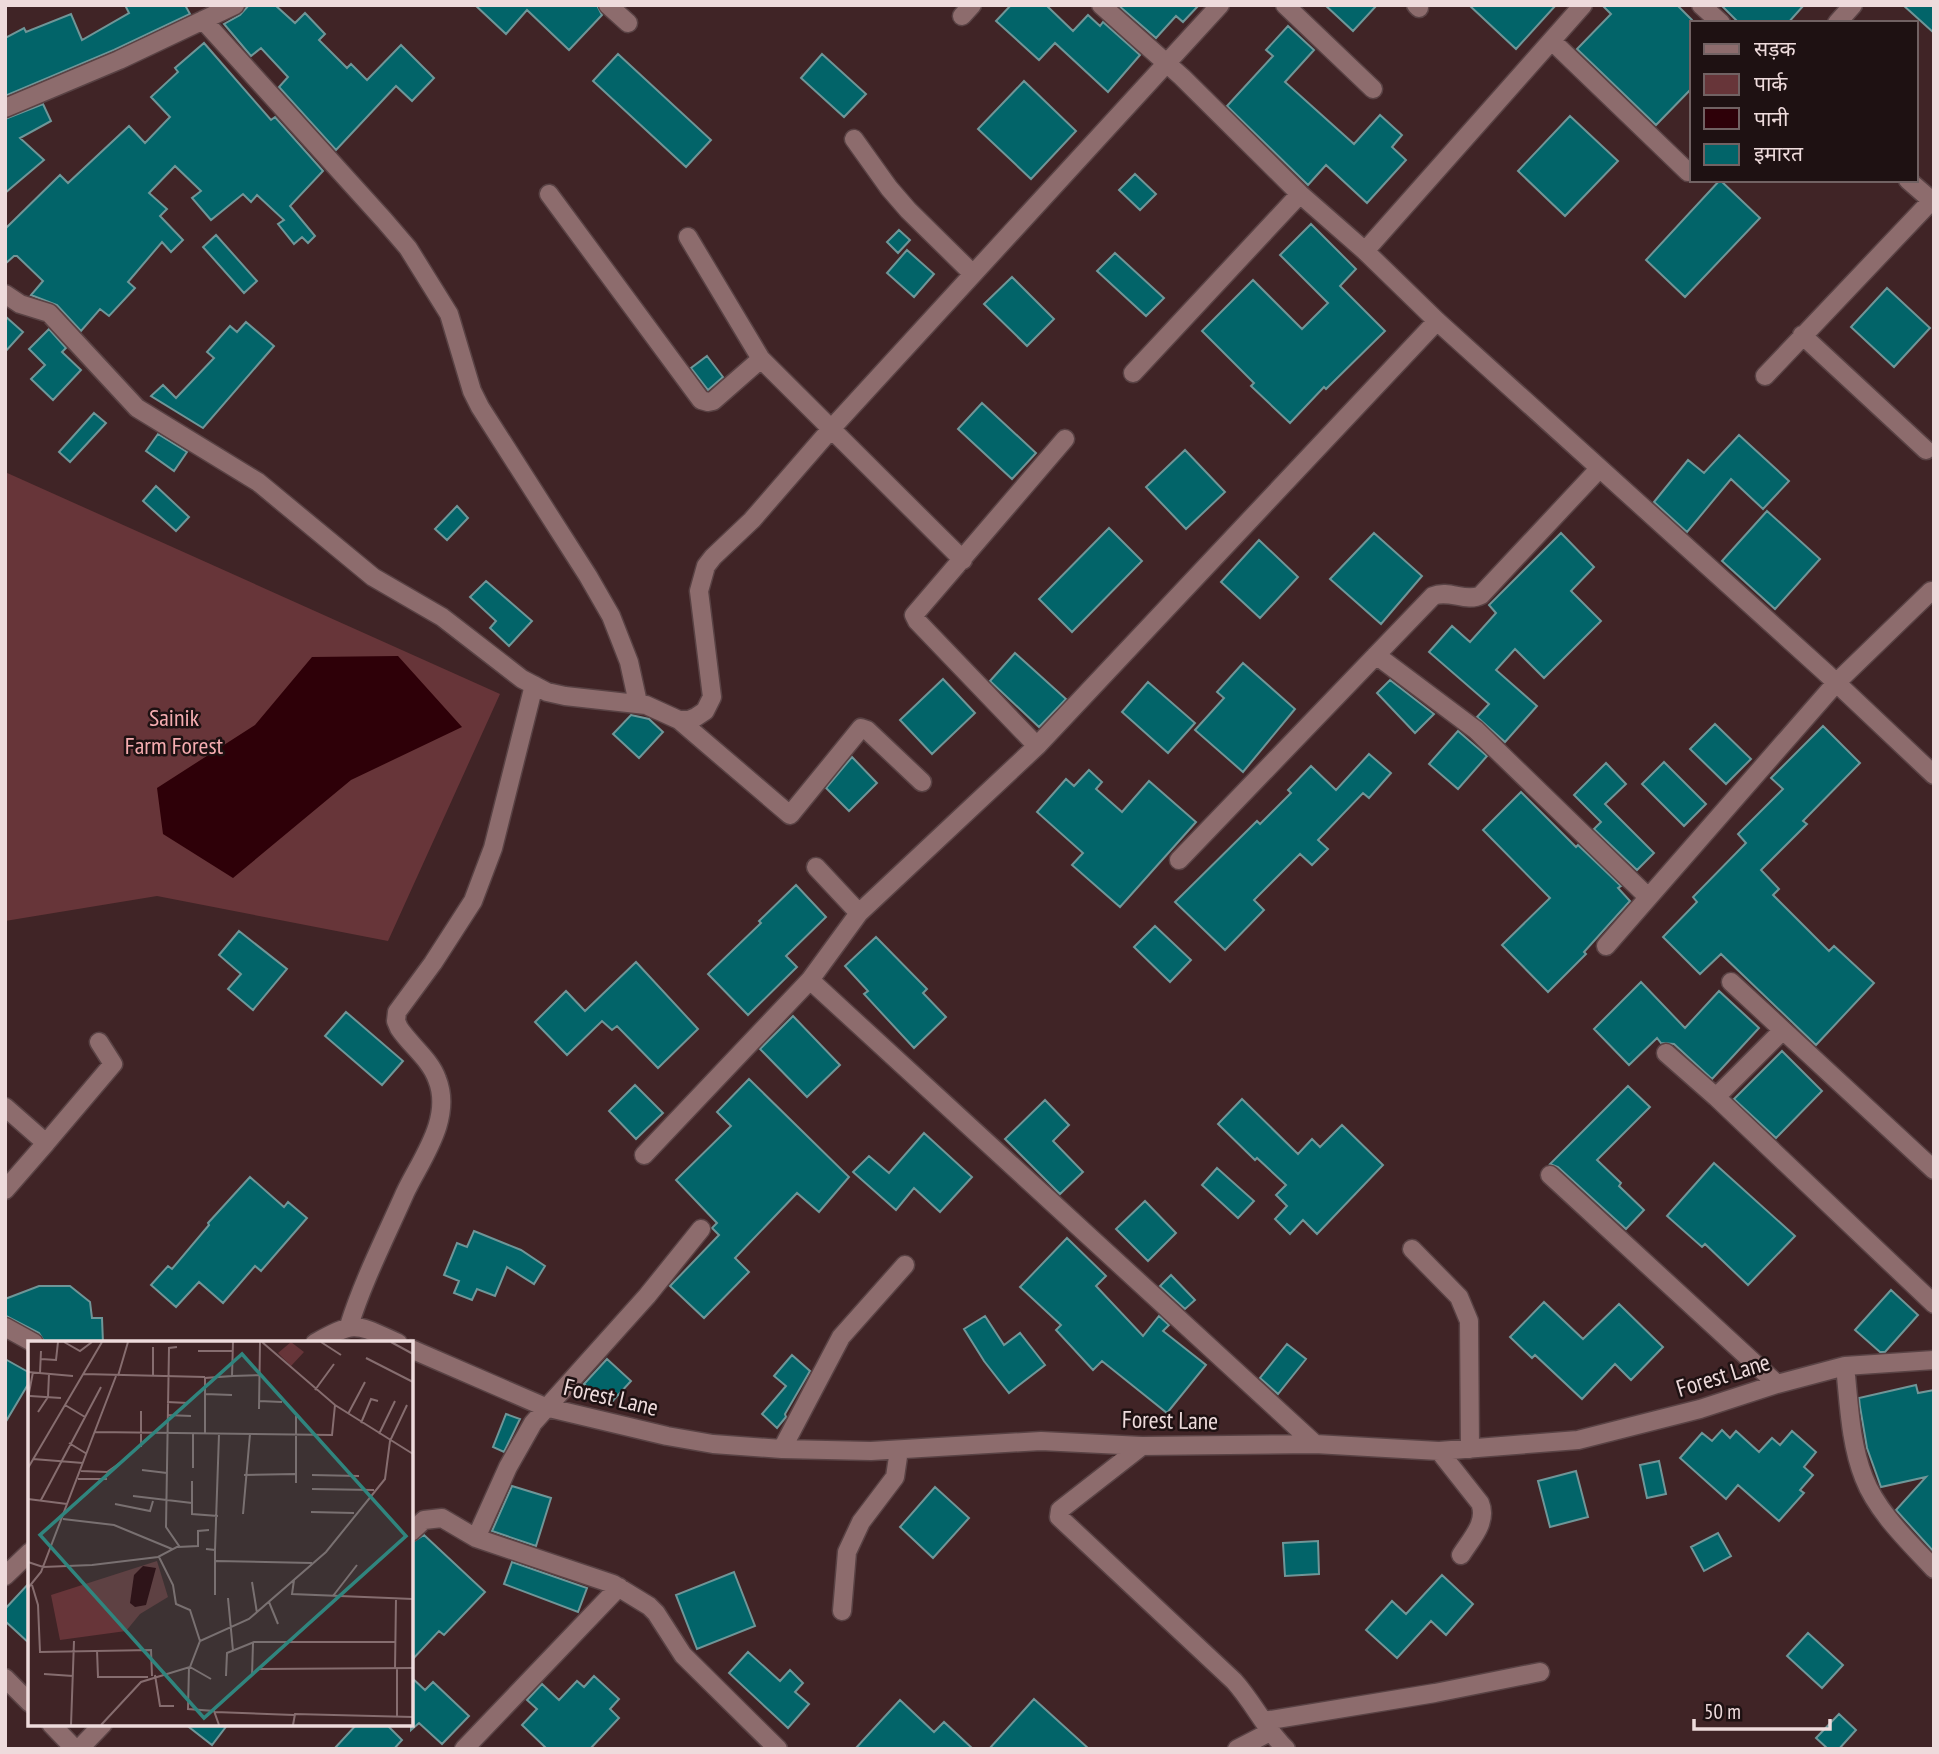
<svg xmlns="http://www.w3.org/2000/svg" width="1939" height="1754" viewBox="0 0 1939 1754" font-family="'PT Sans Narrow','Noto Sans Devanagari',sans-serif">
	<rect width="100%" height="100%" fill="#402426"/>
	<path fill="#673539" d="M5 472 500 694 388 941 157 896 5 921Z"/>
	<path fill="#2e0008" d="M398 656 462 727 351 780 233 878 163 834 157 788 255 725 312 657Z"/>
	<path fill="#026469" stroke="#6f9698" stroke-width="2" d="M125 5H185L190 14 114 50 5 96V38L24 28 26 32 71 14 82 40 129 13Z
		M249 5H275L295 23 305 13 325 34 319 40 347 68 351 64 367 80 401 45 434 78 412 101 396 86 336 150 279 87 288 77 261 48 251 56 224 24 240 15Z
		M475 5H597L602 15 569 50 527 10 506 34Z
		M1011 5H1046L1073 31 1088 15 1100 26 1103 22 1140 55 1108 92 1055 43 1039 60 996 21Z
		M1118 5H1199L1183 22 1176 16 1156 38Z
		M1325 5H1377L1353 31Z
		M1469 5H1556L1516 49Z
		M1602 5H1677L1692 20V88L1656 125 1577 49 1611 14Z
		M1721 5H1804L1788 23H1739Z
		M1903 5H1934V33Z
		M1288 26 1314 50 1285 82 1354 144 1380 115 1402 135 1392 147 1406 160 1367 203 1326 165 1308 185 1227 106 1273 56 1266 50Z
		M204 43 271 120 275 117 323 171 290 206 315 236 308 243 302 237 294 244 278 224 284 220 257 195 251 202 243 194 211 220 192 198 201 191 175 166 149 193 167 209 160 216 183 240 171 252 162 242 128 282 135 288 109 316 100 309 81 331 57 305 31 295 43 281 17 256H14L5 264V229L60 175 68 183 129 126 145 143 170 117 151 97 178 72 175 68Z
		M618 54 711 140 686 167 593 81Z
		M822 54 866 94 844 117 801 78Z
		M1024 81 1076 131 1031 179 978 129Z
		M43 104 51 121 20 138 44 160 5 193V119Z
		M1570 116 1618 161 1565 216 1518 171Z
		M1135 174 1156 194 1140 210 1119 190Z
		M1720 180 1760 218 1685 297 1646 260Z
		M1311 224 1356 269 1340 286 1385 331 1326 389 1324 387 1290 423 1251 386 1254 383 1202 331 1253 280 1302 329 1328 303 1280 255Z
		M899 230 910 240 898 253 887 242Z
		M216 235 257 281 244 293 203 247Z
		M907 250 934 274 914 297 887 273Z
		M1115 253 1164 298 1146 316 1097 271Z
		M1012 277 1054 319 1027 346 984 304Z
		M1887 288 1930 328 1894 367 1851 327Z
		M5 316 23 332 5 352Z
		M246 322 274 346 203 428 151 396 163 385 176 398 214 358 207 352 230 326 237 332Z
		M49 329 66 348 62 352 81 370 53 400 31 379 45 365 29 349Z
		M707 356 723 377 708 390 691 368Z
		M982 403 1036 453 1012 479 958 429Z
		M94 413 106 423 70 462 59 452Z
		M158 434 187 452 174 471 146 451Z
		M1739 435 1789 481 1763 509 1731 479 1687 532 1654 502 1688 460 1704 473Z
		M1185 450 1225 492 1186 529 1146 487Z
		M156 486 189 517 176 531 143 501Z
		M457 506 468 518 447 540 435 529Z
		M1767 511 1820 559 1775 609 1722 561Z
		M1109 528 1142 561 1072 632 1039 599Z
		M1374 533 1422 576 1381 624 1330 579Z
		M1561 533 1594 567 1571 591 1601 621 1544 678 1515 649 1496 670 1537 706 1505 742 1477 717 1489 704 1429 652 1452 626 1470 642 1496 613 1489 605Z
		M1259 540 1298 577 1260 618 1221 582Z
		M486 581 532 621 509 646 490 628 496 621 470 597Z
		M1015 653 1066 699 1039 727 990 681Z
		M1243 663 1295 709 1243 772 1195 730 1224 698 1217 692Z
		M943 679 975 713 932 754 900 720Z
		M1390 680 1434 714 1415 733 1377 693Z
		M1148 682 1195 723 1168 753 1122 712Z
		M631 715 649 719 663 732 639 758 613 734Z
		M1715 724 1751 759 1726 784 1690 749Z
		M1823 726 1860 763 1803 821 1807 824 1761 870 1779 889 1773 895 1829 951 1834 946 1874 983 1816 1045 1721 954 1700 974 1663 937 1697 902 1693 897 1746 843 1738 834 1783 789 1771 778Z
		M1458 731 1487 756 1458 789 1429 764Z
		M1369 754 1391 773 1369 798 1363 793 1318 840 1328 849 1312 865 1300 854 1254 900 1264 910 1225 950 1175 902 1257 821 1260 824 1291 793 1288 790 1311 766 1336 790Z
		M852 757 877 783 849 811 826 788Z
		M1664 762 1706 804 1684 826 1642 784Z
		M1606 763 1626 784 1605 804 1654 853 1637 870 1594 829 1601 822 1574 795Z
		M1089 770 1102 782 1096 789 1122 812 1149 781 1196 822 1120 907 1072 865 1083 853 1037 812 1066 779 1074 786Z
		M1521 792 1576 847 1578 845 1621 886 1618 888 1630 901 1584 952 1586 954 1548 992 1502 945 1550 898 1483 830Z
		M796 885 826 917 786 956 797 967 748 1015 708 974 761 923 759 921Z
		M1155 926 1191 960 1170 982 1134 947Z
		M239 931 287 969 253 1010 228 989 241 974 219 955Z
		M876 937 927 989 923 993 946 1017 914 1048 864 994 868 991 845 966Z
		M636 962 698 1029 658 1068 617 1026 612 1030 602 1021 567 1055 535 1022 566 991 585 1011Z
		M1641 982 1685 1028 1719 991 1759 1028 1712 1079 1674 1044 1661 1043 1657 1038 1629 1065 1594 1029Z
		M346 1012 403 1061 382 1085 325 1036Z
		M793 1016 840 1065 807 1097 760 1049Z
		M1782 1051 1822 1091 1776 1138 1734 1099Z
		M749 1079 849 1177 819 1212 797 1193 735 1258 749 1272 704 1318 670 1286 719 1235 712 1228 717 1223 676 1180 731 1126 717 1112Z
		M635 1085 663 1113 636 1139 609 1111Z
		M1628 1086 1650 1107 1597 1160 1621 1183 1619 1186 1644 1210 1626 1229 1558 1167 1550 1164Z
		M1242 1099 1298 1154 1312 1139 1320 1147 1342 1125 1383 1165 1317 1234 1303 1220 1290 1234 1275 1219 1287 1206 1276 1195 1286 1185 1257 1158 1255 1160 1218 1124Z
		M1045 1100 1069 1125 1053 1141 1083 1172 1060 1194 1005 1139Z
		M924 1133 972 1177 940 1212 914 1188 896 1210 853 1172 869 1156 889 1173Z
		M1714 1163 1795 1236 1748 1285 1705 1244 1702 1247 1667 1216Z
		M1217 1168 1254 1201 1238 1218 1202 1185Z
		M250 1177 284 1207 288 1202 307 1218 261 1271 255 1266 223 1303 199 1282 176 1307 151 1285 168 1266 172 1269 209 1225 208 1223Z
		M1145 1201 1176 1233 1148 1261 1116 1229Z
		M474 1231 521 1250 545 1266 534 1284 507 1267 495 1296 477 1289 472 1300 454 1293 459 1281 444 1275 457 1243 467 1247Z
		M1067 1238 1106 1276 1096 1286 1143 1336 1159 1316 1169 1325 1163 1331 1206 1365 1167 1413 1102 1361 1093 1370 1056 1330 1061 1325 1020 1287Z
		M1171 1275 1195 1300 1185 1309 1160 1286Z
		M39 1286H70L90 1302 92 1318H102L103 1343H45L39 1333 6 1316 5 1299Z
		M1891 1290 1918 1315 1885 1352H1880L1855 1330Z
		M1544 1302 1583 1339 1619 1304 1663 1347 1631 1380 1615 1364 1582 1399 1535 1355 1532 1358 1510 1337Z
		M985 1316 1004 1345 1020 1333 1045 1365 1009 1393 984 1361 964 1329Z
		M1287 1344 1306 1359 1278 1394 1260 1378Z
		M792 1355 810 1371 785 1414 786 1417 777 1428 762 1414 786 1386 774 1376Z
		M5 1359 30 1373V1381L5 1423Z
		M607 1359 631 1381 608 1406 584 1384Z
		M1916 1385 1918 1393 1934 1390V1552L1896 1510 1926 1477 1881 1487 1867 1448 1860 1407 1859 1398Z
		M506 1414 520 1419 504 1452 493 1447Z
		M1722 1430 1730 1438 1736 1431 1759 1452 1772 1438 1780 1445 1792 1431 1816 1452 1804 1467 1813 1475 1800 1490 1804 1493 1779 1521 1738 1485 1726 1499 1680 1458 1702 1433 1712 1441Z
		M1659 1461 1666 1494 1647 1498 1640 1465Z
		M1576 1471 1588 1517 1550 1527 1538 1481Z
		M512 1486 551 1498 536 1546 492 1531Z
		M935 1487 969 1518 933 1558 900 1527Z
		M1718 1533 1731 1556 1704 1571 1691 1547Z
		M424 1535 485 1592 444 1635 439 1631 411 1661V1543Z
		M1318 1541 1319 1574 1285 1576 1283 1543Z
		M512 1562 587 1588 578 1612 504 1584Z
		M734 1572 755 1626 697 1649 676 1595Z
		M1442 1575 1473 1604 1446 1635 1431 1621 1397 1658 1366 1630 1392 1601 1406 1614Z
		M30 1582V1644L5 1621V1609Z
		M1808 1633 1843 1665 1822 1688 1787 1656Z
		M748 1652 780 1681 790 1670 803 1683 795 1692 809 1704 788 1728 729 1673Z
		M594 1676 619 1699 610 1709 619 1718 590 1749H547L522 1725 537 1709 527 1700 542 1684 559 1700 577 1681 584 1687Z
		M411 1677 425 1690 433 1682 469 1716 442 1744 419 1723 411 1730Z
		M1034 1699 1089 1749H989Z
		M900 1700 934 1732 944 1722 973 1749H855Z
		M1839 1714 1856 1730 1839 1749H1828L1816 1738Z
		M185 1724H228L212 1745Z
		M357 1724H386L402 1740 394 1749H334Z"/>
	<g fill="none" stroke-linecap="round" stroke-linejoin="round">
		<g stroke="#594244" stroke-width="21">
			<path id="minor" d="M608 5 628 23
				M1101 5 1182 77 1300 194 1365 251 1437 321 1826 673 1934 775
				M1285 5 1373 89
				M1416 5 1419 8
				M1701 5 1721 23
				M962 16 972 5
				M203 20 384 220 408 248 449 314 472 391 480 407 588 576 611 616 629 662 638 703
				M1837 23 1853 5
				M1552 41 1688 172
				M5 108 119 60 235 5
				M854 139 889 188 908 210 973 274
				M1908 180 1931 200
				M549 194 701 400 708 402 713 401 761 359
				M688 237 761 359 963 560
				M1365 251 1583 5
				M5 294 20 304 49 313 137 408 258 482 373 577 442 617 522 679 547 692 565 696 646 705 679 720H689L696 717 705 711 712 697 699 591 706 566 713 557 752 520 831 429 1220 5
				M1802 335 1926 450
				M1133 373 1300 194
				M1765 376 1934 198
				M1376 655 1476 730 1648 897
				M679 720 790 815 861 728 867 730 922 782
				M1037 746 917 621 914 615 1065 439
				M1179 860 1433 596C1449 589 1466 603 1481 595L1599 469
				M859 913 1037 746 1437 321
				M1606 946 1836 683 1931 591
				M810 980 1315 1444
				M1731 982 1934 1170
				M1666 1053 1716 1097 1934 1304
				M1716 1097 1783 1030
				M5 1107 46 1143 5 1190
				M46 1143 113 1064 99 1042
				M644 1155 810 980 859 913 816 867
				M1550 1175 1777 1384
				M1412 1249 1459 1297 1469 1321 1470 1449
				M349 1326C363 1281 386 1236 405 1193 421 1159 453 1119 437 1079 430 1059 410 1045 399 1028L396 1021 397 1012 433 963 473 901 493 848 534 685
				M5 1327 34 1343
				M315 1343C356 1320 356 1324 398 1343
				M411 1349 545 1407 667 1436 713 1444 782 1449 871 1451 1041 1441 1142 1446 1315 1444 1439 1451 1578 1440 1700 1409 1777 1384 1845 1366 1934 1360
				M1845 1366C1849 1403 1850 1443 1864 1478 1877 1512 1909 1542 1934 1569
				M1142 1446 1060 1510 1059 1517 1234 1681C1254 1703 1265 1729 1286 1749
				M782 1449 841 1337 905 1265
				M1439 1451 1480 1503C1488 1522 1471 1539 1461 1555
				M411 1532 424 1520 442 1518 476 1538 613 1584 649 1606 656 1613 683 1655 778 1749
				M476 1538 508 1467 533 1423 647 1296 701 1229
				M5 1576 30 1552
				M842 1611 847 1552 861 1522 895 1477 899 1450
				M5 1678 30 1703
				M1264 1721 1435 1693 1540 1672
				M51 1724 75 1749
				M79 1749 103 1724
				M464 1749 619 1587
				M1237 1749 1270 1732"/>
		</g>
		<use href="#minor" stroke="#8d6c6d" stroke-width="18"/>
	</g>
	<g text-anchor="middle" dominant-baseline="central" stroke-width="5" stroke-linejoin="round" paint-order="stroke">
		<g font-size="24" fill="#f6adb1" stroke="#1e1112">
			<text x="174" y="717">Sainik<tspan x="174" dy="28">Farm Forest</tspan></text>
		</g>
		<g font-size="24" fill="#eedbdc" stroke="#1e1112">
			<text transform="translate(1723 1375) rotate(-17)">Forest Lane</text>
			<text transform="translate(611 1397) rotate(13)">Forest Lane</text>
			<text transform="translate(1170 1420) rotate(1)">Forest Lane</text>
		</g>
	</g>
	<g transform="translate(28 1341)">
		<rect width="385" height="385" fill="#402426"/>
		<path d="M263 1 276 11 263 25 250 12ZM129 220 140 256 112 273 98 290 32 299 23 254Z" fill="#673539"/>
		<path d="M115 225 128 227 118 264 107 266 102 262 106 234Z" fill="#2e0008"/>
		<path fill="none" stroke="#866d6f" stroke-width="2" d="M36 1 52 10 64 1M234 1 307 64 385 113M293 1 313 14M363 1 385 13M170 10H205M338 17 385 41M13 18 28 19 30 1M0 31 45 35M12 32 13 10M55 33 177 36M125 34V6M90 35 100 1M204 35 232 34M287 49 306 23M177 53 204 54M2 55 33 57M0 57 5 31M231 60 254 61M139 61 160 62M37 64 57 76M231 68 232 1M113 70V106M10 71 20 56 21 33M320 73 337 41M139 74 163 75M333 82 343 58 350 60M67 91 304 94 307 64M177 93V37L204 35 205 1M351 93 367 60M41 102 59 113M5 118 55 122M0 127 74 1M165 127V93M114 129 139 132M53 130 79 131 92 122M216 134 267 133M284 134 331 135M50 138H79M164 140V173L190 175M268 142V75M284 148 346 149M105 155 164 162M0 158 39 163M13 159 73 46M87 163 122 170 125 160M283 171 326 172M215 173 222 93M35 178 86 184 144 208M150 206 170 205V190L181 189M178 208 187 209V254M187 209 191 93M131 216 145 244 148 263 162 269 172 300M188 220 284 222M0 221 15 226 64 224 130 216 151 205 138 186 141 7 149 6M266 239 264 253 385 258M224 241 229 272M4 244 10 264 12 311 123 309 124 335M0 247 13 231 88 35M305 255 329 224M200 257 205 310M241 261 250 283M69 309 70 336H120M161 326 160 368 186 370 191 384M162 326 183 338M231 328 385 327M367 328 368 257M16 333 45 335M127 334 132 365H146M198 335 199 312 226 301H367M224 335 225 302M187 371 266 374M369 375V328M43 384 46 300M73 384 113 341 162 326 172 300 221 278 298 211 357 138 362 100 379 64M265 384 267 373 385 376"/>
		<path fill="#30857e" fill-opacity="0.15" stroke="#30857e" stroke-width="3.5" d="M214 13 378 195 176 377 12 194Z"/>
		<rect width="385" height="385" fill="none" stroke="#eedbdc" stroke-width="3.5"/>
	</g>
	<rect width="1939" height="1754" fill="none" stroke="#eedbdc" stroke-width="14"/>
	<rect x="1690" y="21" width="228" height="161" fill="#1e1112" stroke="#716263" stroke-width="2"/>
	<rect x="1704" y="44" width="35" height="10" fill="#8d6c6d" stroke="#716263" stroke-width="2"/>
	<text x="1754" y="56" font-size="21" fill="#eedbdc">सड़क</text>
	<rect x="1704" y="74" width="35" height="21" fill="#673539" stroke="#716263" stroke-width="2"/>
	<text x="1754" y="91" font-size="21" fill="#eedbdc">पार्क</text>
	<rect x="1704" y="108" width="35" height="21" fill="#2e0008" stroke="#716263" stroke-width="2"/>
	<text x="1754" y="126" font-size="21" fill="#eedbdc">पानी</text>
	<rect x="1704" y="144" width="35" height="21" fill="#026469" stroke="#716263" stroke-width="2"/>
	<text x="1754" y="161" font-size="21" fill="#eedbdc">इमारत</text>
	<path d="M1694 1719v10h136v-10" fill="none" stroke="#eedbdc" stroke-width="3.5"/>
	<text x="1704" y="1719" font-size="21" fill="#eedbdc" stroke="#1e1112" stroke-width="5" paint-order="stroke">50 m</text>
</svg>
